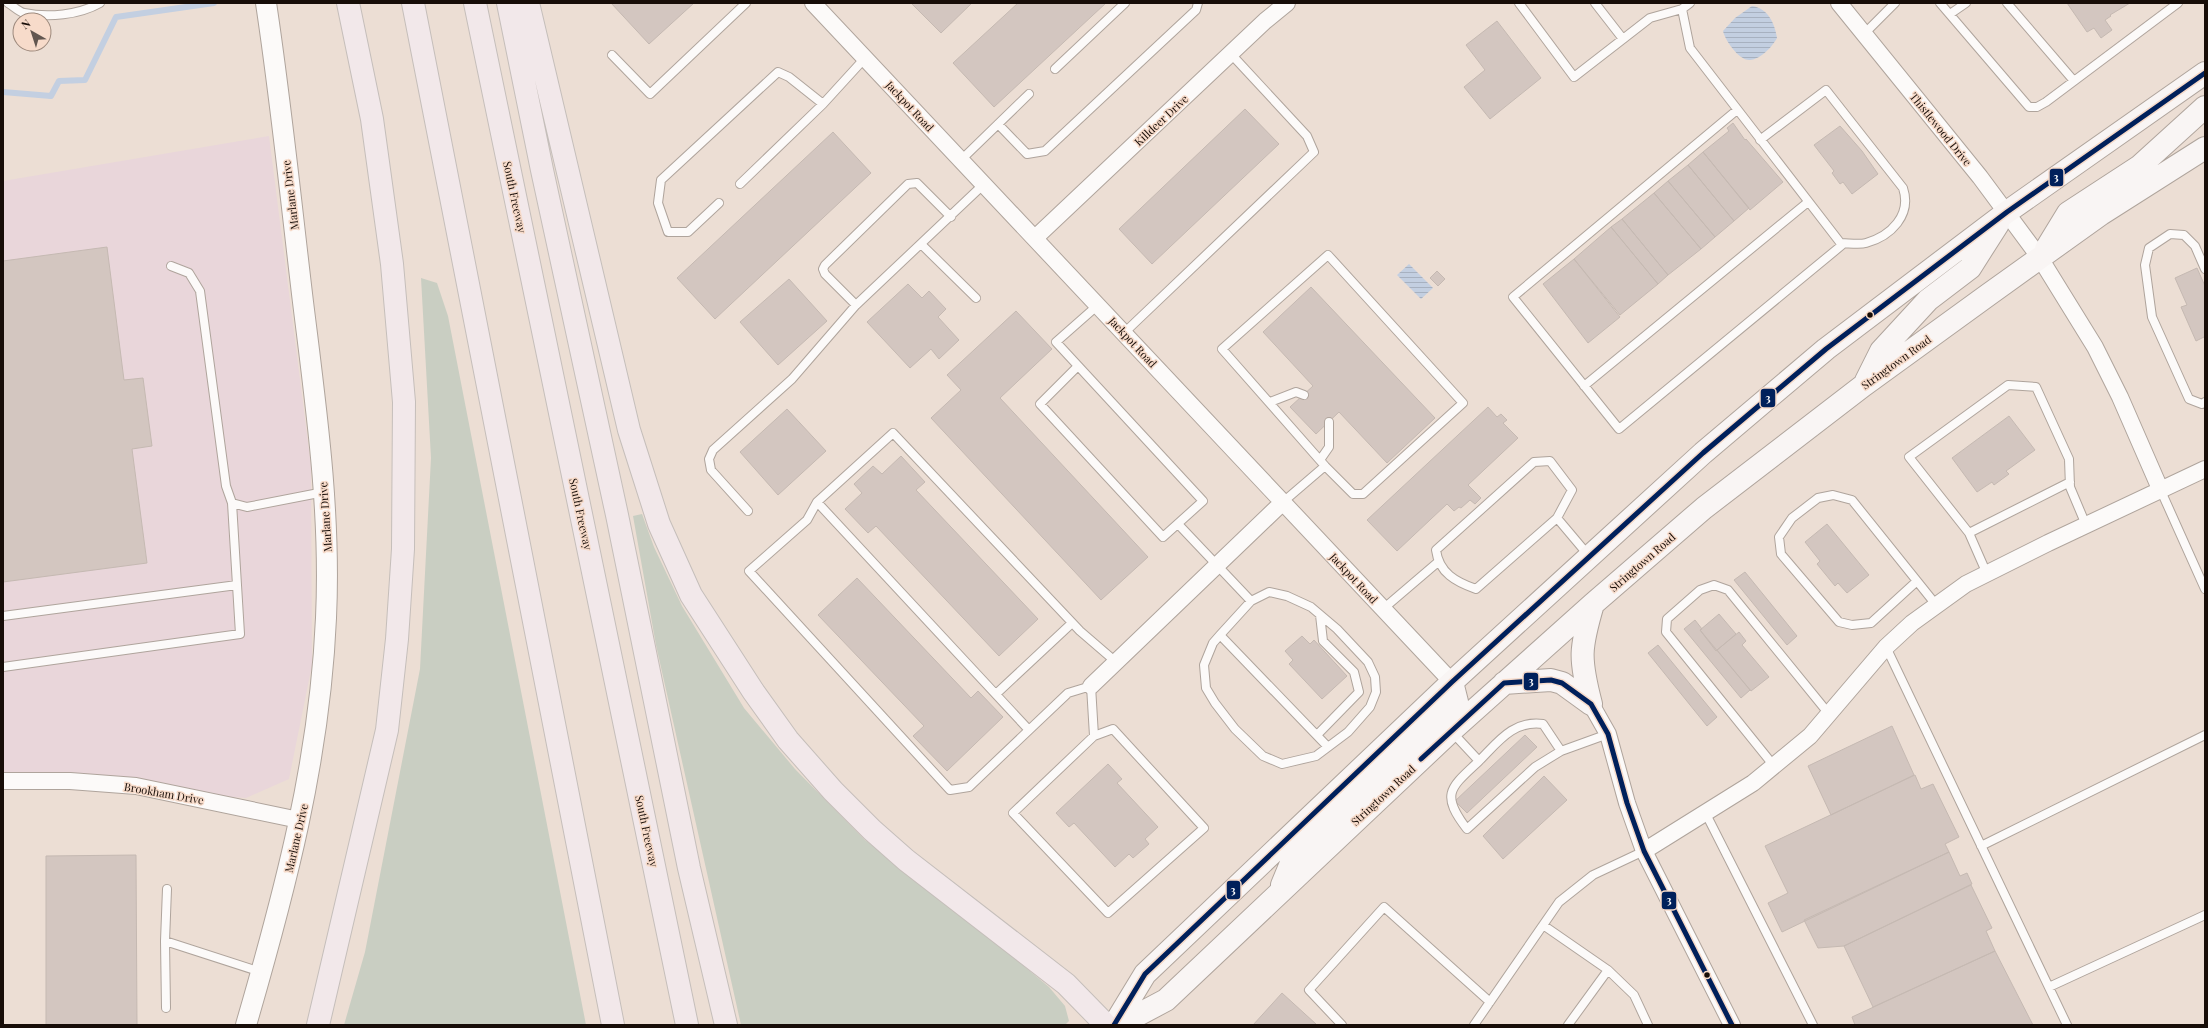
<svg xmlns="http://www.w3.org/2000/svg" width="2208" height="1028" viewBox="0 0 2208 1028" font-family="'Playfair Display',serif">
	<defs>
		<pattern id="water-rules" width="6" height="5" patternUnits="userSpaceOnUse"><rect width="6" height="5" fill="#c3cfe1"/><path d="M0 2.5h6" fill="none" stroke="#a7b1c0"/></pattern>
	</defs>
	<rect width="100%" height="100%" fill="#ecded4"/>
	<path fill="#e9d6da" d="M269 136 311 466 312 665 289 779 246 798 3 781V181Z"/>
	<path fill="#c9cec2" d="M421 278 437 283 448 316 586 1025H344L365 952 420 669 431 458Z
		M642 514 654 547 682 606 744 708 795 769 865 840 951 905 1049 987 1065 1006 1069 1021 1065 1025H741L656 645 633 516Z"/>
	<path fill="url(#water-rules)" d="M1752 6C1768 8 1775 24 1777 38 1772 47 1761 59 1750 60 1739 61 1725 40 1723 31L1735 18Z
		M1409 264 1433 288 1421 299 1397 275Z"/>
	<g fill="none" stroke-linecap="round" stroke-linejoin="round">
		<path stroke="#c3cfe1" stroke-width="6" d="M3 92 51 96 59 81 85 80 116 17 214 3"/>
	</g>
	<path fill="#d3c6c0" stroke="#c5b9b2" d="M611 3H694L649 44Z
		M911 3H972L941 33Z
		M1018 3H1106L994 107 953 63Z
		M2067 3H2130L2110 15 2111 16 2105 20 2112 30 2101 38 2094 28 2087 32Z
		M1497 21 1541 78 1490 119 1464 87 1485 70 1466 45Z
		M1245 109 1279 144 1152 264 1119 229Z
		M1733 123 1745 140 1746 139 1783 182 1750 210 1703 152 1729 131 1727 128Z
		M1840 126 1862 151 1878 174 1852 194 1843 182 1840 184 1832 173 1834 171 1814 145Z
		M833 132 871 173 715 319 677 278Z
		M1703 152 1749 208 1734 221 1688 165Z
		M1688 165 1734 221 1715 237 1668 181Z
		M1668 181 1715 237 1701 249 1654 193Z
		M1654 193 1701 249 1668 275 1622 219Z
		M1622 219 1668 275 1658 284 1611 227Z
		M1611 227 1658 284 1620 315 1574 259Z
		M107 247 124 380 143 378 152 446 132 449 147 563 3 582V261Z
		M1574 259 1620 317 1588 343 1543 284Z
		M2197 268 2205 286V339L2204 337 2196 341 2181 307 2187 305 2175 278Z
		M1437 271 1445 279 1438 286 1430 278Z
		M789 279 827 321 778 365 740 322Z
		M908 284 922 298 929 291 946 309 938 317 959 340 939 359 931 349 910 368 867 322Z
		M1311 287 1435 418 1387 463 1339 412 1316 434 1290 407 1313 386 1263 332Z
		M1016 311 1052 349 1000 398 1148 557 1101 600 931 418 961 390 947 375Z
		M1488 407 1497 417 1501 414 1507 420 1503 423 1518 438 1468 485 1481 498 1475 504 1470 500 1461 508 1459 507 1454 511 1447 504 1397 551 1367 520Z
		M787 409 826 451 778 495 740 452Z
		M2009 416 2035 450 2006 471 2009 474 1994 485 1992 482 1977 492 1952 458Z
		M901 456 925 482 916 490 1038 619 999 656 876 526 868 533 845 509 862 493 854 484 873 466 882 474Z
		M1827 524 1869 575 1847 593 1838 583 1835 586 1817 564 1820 561 1805 542Z
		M1745 572 1797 636 1787 645 1734 580Z
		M857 578 971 698 978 691 1003 717 947 771 913 736 924 726 818 615Z
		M1719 614 1736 634 1716 651 1700 630Z
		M1695 620 1702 629 1700 630 1750 690 1741 698 1684 629Z
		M1739 632 1746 641 1742 645 1769 677 1751 691 1717 650Z
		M1302 636 1310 644 1314 640 1347 676 1322 699 1289 664 1293 660 1285 651Z
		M1658 645 1717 717 1707 726 1648 653Z
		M1892 726 1914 775 1831 815 1808 766Z
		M1525 735 1537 747 1467 813 1455 801Z
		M1108 764 1122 779 1117 783 1158 827 1145 839 1149 844 1133 858 1129 854 1115 867 1074 823 1069 827 1056 813Z
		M1915 775 1921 789 1933 784 1959 837 1945 844 1949 852 1782 932 1768 903 1788 893 1765 846Z
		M1544 776 1567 800 1503 859 1483 836Z
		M1949 852 1960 876 1967 873 1972 884 1844 946 1818 948 1804 920Z
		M136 855 137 1025H46V856Z
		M1971 885 1992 928 1986 931 1995 951 1873 1007 1844 946Z
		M1995 951 2033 1025H1855L1852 1017Z
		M1282 993 1316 1024 1315 1025H1253Z"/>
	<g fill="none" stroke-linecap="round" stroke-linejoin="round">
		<g stroke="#afa49c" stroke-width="10">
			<path id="service" d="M8 3C13 6 19 12 24 13 48 18 79 15 100 3
				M1519 3 1574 77 1623 39
				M1595 3 1623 39 1650 18 1682 9
				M1690 3 1682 9 1690 48 1842 245 1619 429 1513 297 1737 110
				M1940 3 2029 107H2037L2046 102 2178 3
				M2007 3 2074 81
				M1950 14 1966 3
				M1865 33 1895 3
				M612 55 650 94 746 3
				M1055 69 1125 3
				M998 124 1027 154 1045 151 1196 10 1198 3
				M1760 140 1826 90 1903 188C1912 215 1891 236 1866 243 1859 245 1848 243 1841 243
				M961 160 1029 94
				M740 184 823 104 865 58
				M719 203 688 232H668L658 203 661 180 778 72 789 77 823 104
				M922 245 976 298
				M171 266 189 273 200 291 226 486 232 503 247 507 324 492
				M2205 269 2195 246 2184 235 2170 234 2149 248 2145 265 2152 317 2189 399 2202 404 2205 402
				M856 305 825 274 823 269 825 265 908 184 917 183 951 217
				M1124 333 1314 152 1307 136 1231 54
				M1078 366 1040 404 1163 537 1203 501 1056 342 1098 305
				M1584 386 1808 202
				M1270 402 1296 392 1304 395
				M1320 460 1329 447V422
				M2161 491 2205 589
				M817 502 1028 729
				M1283 502 1325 466 1222 349 1328 255 1463 403 1363 494H1353L1325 466
				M232 503 237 585
				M748 511 711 470 709 459 713 450 792 379 856 305 984 184
				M1557 518 1572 490 1550 461 1534 462 1436 550C1439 573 1456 582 1476 589L1557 518 1589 556
				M1178 524 1251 601
				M1969 533 2070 482
				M1987 574 1969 533 1909 457 2008 385 2036 387 2069 459 2070 487 2086 525
				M1917 581 1871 623 1852 625 1839 622 1781 554 1779 537 1792 518 1818 498 1833 495 1852 500 1937 606
				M1269 592 1287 596 1311 607 1337 629 1368 662 1375 677 1376 692 1370 707 1348 732 1316 756 1282 764 1263 756 1235 729 1215 703 1206 688 1204 665 1213 643 1220 635 1251 601Z
				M1383 609 1438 562
				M3 616 237 585 240 634 3 667
				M1220 635 1328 747
				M1886 647 2067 1025
				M996 694 1072 623
				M1452 732 1479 761C1498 742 1513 720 1543 724L1561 751
				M1317 735 1359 692 1354 672 1323 641 1320 615
				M1094 736 1113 729 1204 828 1108 913 1013 813 1094 736 1091 686 1068 693 969 787 950 790 749 571 807 520 817 502 893 433 1080 631 1116 662
				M1479 761C1450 788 1440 794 1467 829L1535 767 1561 751 1608 734
				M1774 766 1666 632 1667 619 1700 590 1714 585 1728 590 1829 714
				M1706 814 1813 1025
				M1981 846 2205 735
				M167 889 165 941 261 972
				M1543 925 1608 970 1568 1025
				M165 941 166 1008
				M1608 970 1634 995 1648 1025
				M2049 987 2205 915
				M1342 1025 1309 990 1384 907 1490 1002
				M1474 1025 1559 902 1593 875 1644 851"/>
		</g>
		<g stroke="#afa49c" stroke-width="18">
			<path id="minor" d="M813 3 1452 682
				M1839 3 1980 177 2040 258 2095 347 2120 397 2161 491
				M1035 238 1265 21 1287 3
				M1091 686 1283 502
				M1591 704 1608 734 1627 803 1644 851 1732 1025
				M3 781H70L136 786 299 820
				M1644 851 1753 783 1810 736 1886 647 1912 623 1966 584 2048 543 2205 469"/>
		</g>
		<g stroke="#afa49c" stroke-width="22">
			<path id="tertiary" d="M246 1025C285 891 320 759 326 618 331 512 316 407 303 302 291 202 281 102 266 3"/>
		</g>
		<g stroke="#afa49c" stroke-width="24">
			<path id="secondary" d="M2046 249 2068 213 2140 166 2205 107
				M1866 381 1881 351 1928 300 1970 268 1998 224
				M1504 683 1551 680 1562 683 1591 704
				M1591 704C1579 658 1580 648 1593 604
				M1282 885 1294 856 1457 702 1452 682
				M1114 1025 1145 974 1452 682 1703 453 1826 349 2007 212 2205 73
				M1119 1025 1166 1000 1451 731 1593 604 1704 508 1864 385 1988 295 2101 214 2205 148"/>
		</g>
		<g stroke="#c5beba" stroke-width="24">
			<path id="motorway" d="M413 3 613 1025
				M475 3 687 1025
				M508 3 542 170 617 515 689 868 726 1025
				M528 3 629 430 659 524 691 595 753 691 788 740 833 791 872 830 906 860 1066 984 1106 1025
				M318 1025 387 730 397 639 403 549 404 402 392 264 372 119 348 3"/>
		</g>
		<use href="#service" stroke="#fcfaf9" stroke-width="8"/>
		<use href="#minor" stroke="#fcfaf9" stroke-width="16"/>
		<use href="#tertiary" stroke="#fcfaf9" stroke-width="20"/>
		<use href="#secondary" stroke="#f9f5f4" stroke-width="22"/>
		<use href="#motorway" stroke="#f2e8ea" stroke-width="22"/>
		<g stroke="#f7dbca" stroke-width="8">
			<path id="bus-1" d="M1421 759 1504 683 1551 680 1562 683 1591 704 1608 734 1627 803 1644 851 1732 1025
				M1114 1025 1145 974 1452 682 1703 453 1826 349 2007 212 2205 73"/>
		</g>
		<use href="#bus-1" stroke="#00205b" stroke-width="5"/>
	</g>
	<g fill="#170d08" stroke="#f7dbca" stroke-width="1.5">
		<circle cx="1870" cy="315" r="3.5"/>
		<circle cx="1707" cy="975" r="3.5"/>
	</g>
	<g text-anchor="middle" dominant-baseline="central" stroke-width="3" stroke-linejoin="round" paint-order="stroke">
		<g font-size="11" fill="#170d08" stroke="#f7dbca">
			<text transform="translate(910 106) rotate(47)">Jackpot Road</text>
			<text transform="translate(1161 120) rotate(-43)">Killdeer Drive</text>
			<text transform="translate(1941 129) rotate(51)">Thistlewood Drive</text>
			<text transform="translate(290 195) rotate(-97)">Marlane Drive</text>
			<text transform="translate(515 197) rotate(78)">South Freeway</text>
			<text transform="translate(1133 342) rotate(47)">Jackpot Road</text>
			<text transform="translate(1896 362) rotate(-36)">Stringtown Road</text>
			<text transform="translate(581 514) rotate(78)">South Freeway</text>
			<text transform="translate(325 517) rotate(-94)">Marlane Drive</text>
			<text transform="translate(1642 562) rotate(-41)">Stringtown Road</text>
			<text transform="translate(1354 578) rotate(47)">Jackpot Road</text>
			<text transform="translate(164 793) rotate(10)">Brookham Drive</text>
			<text transform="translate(1383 795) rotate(-43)">Stringtown Road</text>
			<text transform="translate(647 831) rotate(78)">South Freeway</text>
			<text transform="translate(296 838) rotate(-77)">Marlane Drive</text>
		</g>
	</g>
	<g stroke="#f7dbca" stroke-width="1.5">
		<rect x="2049" y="168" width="15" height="19" rx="4" fill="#00205b"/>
		<rect x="1760" y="388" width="16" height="20" rx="4" fill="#00205b"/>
		<rect x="1523" y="672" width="16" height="19" rx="4" fill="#00205b"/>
		<rect x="1226" y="880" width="15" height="20" rx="4" fill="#00205b"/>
		<rect x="1661" y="891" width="16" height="19" rx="4" fill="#00205b"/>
	</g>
	<g font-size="11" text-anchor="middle" font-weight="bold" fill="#fff">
		<text x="2056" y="181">3</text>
		<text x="1768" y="402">3</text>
		<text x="1531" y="685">3</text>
		<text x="1233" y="894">3</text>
		<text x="1669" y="904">3</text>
	</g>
	<rect width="2208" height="1028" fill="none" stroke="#170d08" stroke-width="8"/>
	<g transform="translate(32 32) rotate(321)"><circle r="19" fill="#f7dbca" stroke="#9d897c"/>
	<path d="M0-3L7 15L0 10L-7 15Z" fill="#62564f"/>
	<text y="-6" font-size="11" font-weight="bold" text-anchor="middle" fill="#170d08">N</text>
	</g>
</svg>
